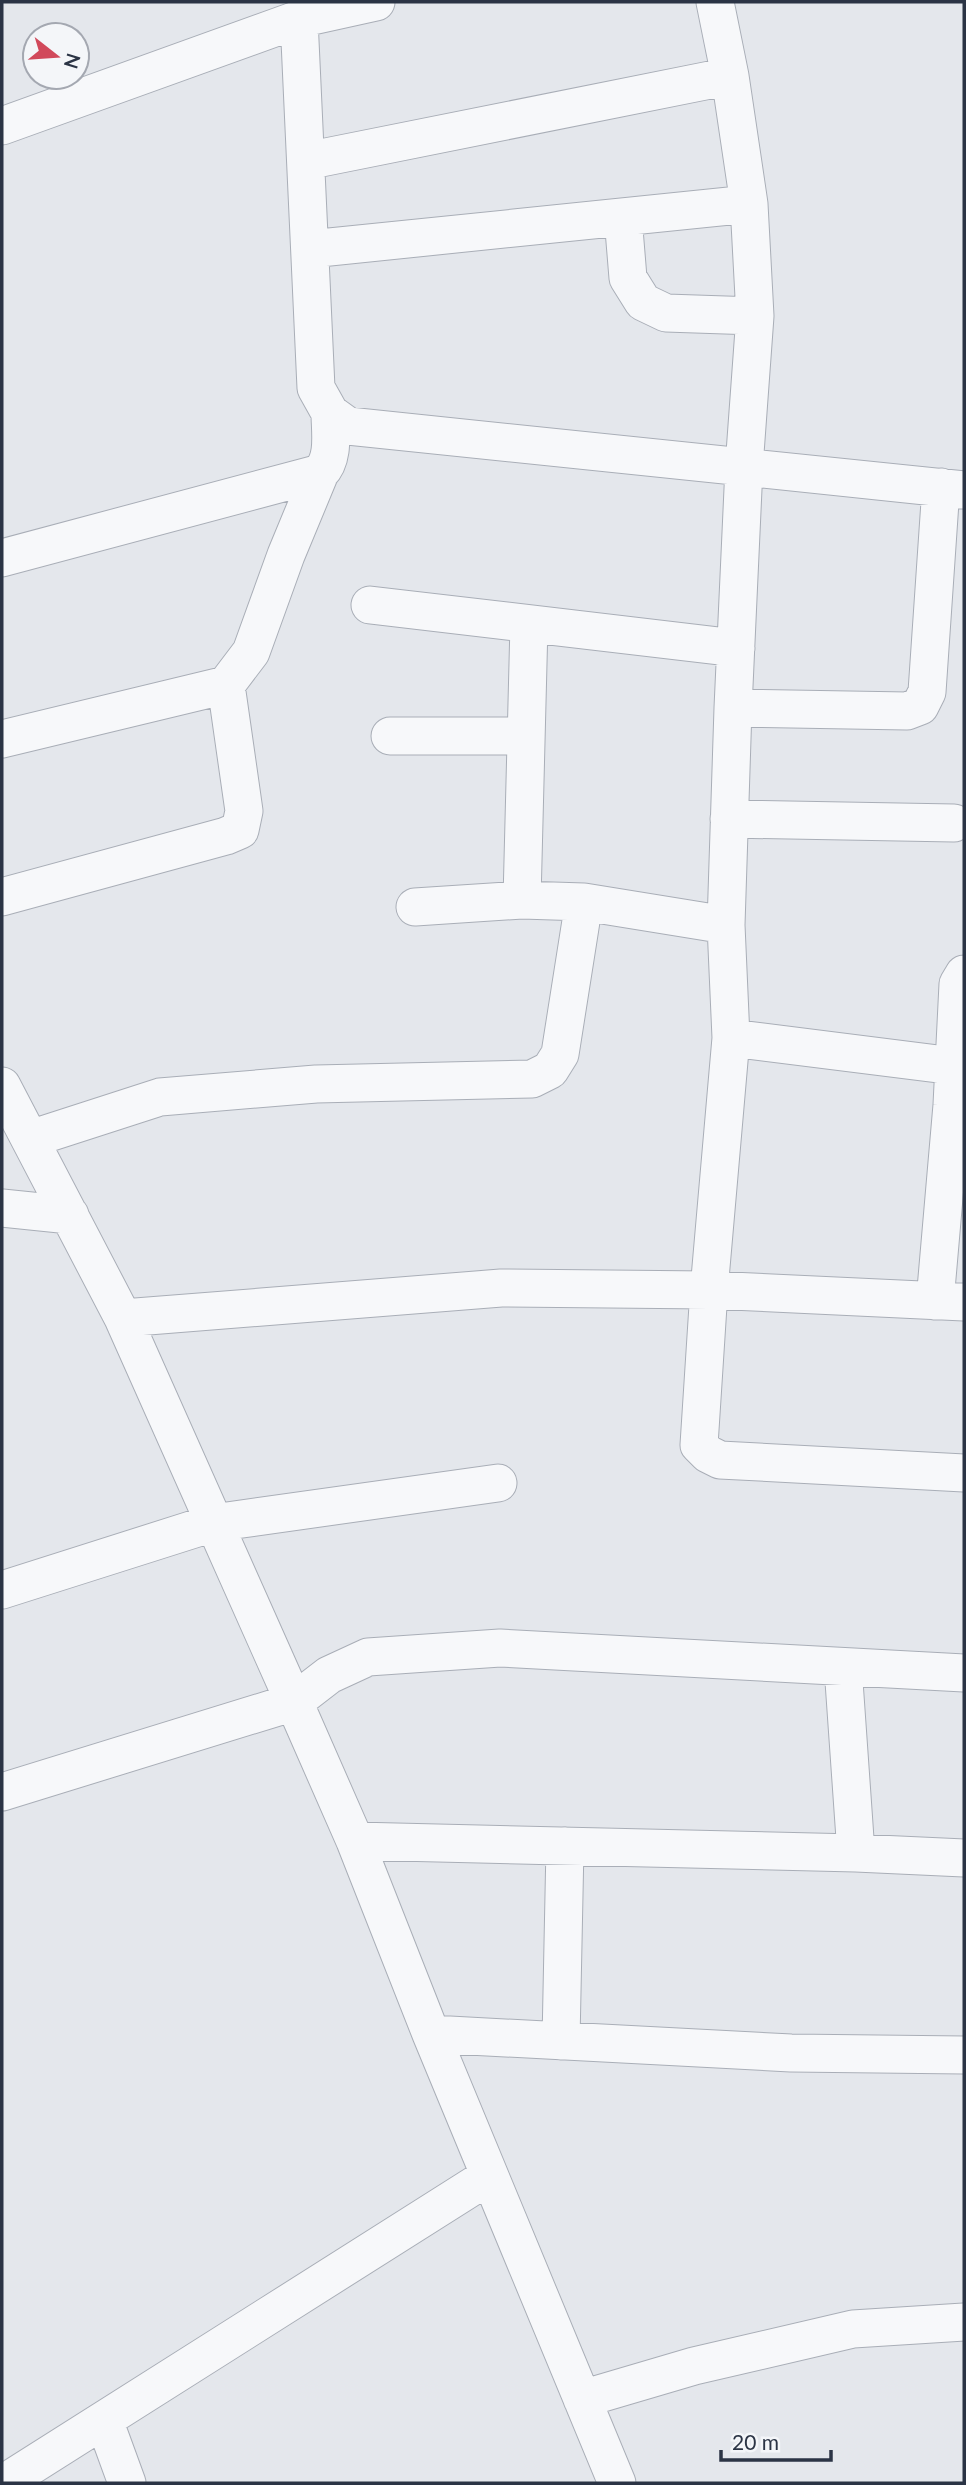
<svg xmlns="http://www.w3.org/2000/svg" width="966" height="2485" viewBox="0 0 966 2485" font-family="Lato,sans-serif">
	<rect width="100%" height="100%" fill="#e4e7ec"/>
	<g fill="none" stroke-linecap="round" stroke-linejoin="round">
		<g stroke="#a9aeb7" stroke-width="39">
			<path id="minor" d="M715 2 730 76 749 204 755 316 744 467 733 708 726 925 731 1038 709 1290 699 1445 708 1454 720 1460 964 1473
				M299 19 316 388 330 413 348 426 964 490
				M2 126 299 19 376 2
				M306 161 730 76
				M623 217 628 278 643 302 666 313 755 316
				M310 249 749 204
				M2 558 320 473C335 458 330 432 330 413
				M370 605 736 648
				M733 708 907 711 920 706 927 692 941 487
				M390 736H526
				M2 739 226 685 251 652 286 555 320 473
				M729 819 954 823
				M2 897 226 836 240 830 244 811 226 685
				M522 900 529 624
				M415 907 522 900 584 902 726 925
				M731 1038 954 1066
				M2 1086 123 1318 294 1702 355 1841 431 2034 617 2483
				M30 1139 160 1097 316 1084 532 1079 550 1070 560 1054 584 902
				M2 1208 70 1215
				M935 1301 952 1105 958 984 964 974
				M123 1318 501 1288 709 1290 964 1302
				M2 1590 213 1523 498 1483
				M843 1667 856 1853
				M2 1792 294 1702 329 1675 368 1657 500 1648 964 1673
				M355 1841 856 1853 964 1858
				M431 2034 791 2053 964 2055
				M561 2041 565 1846
				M582 2399 694 2366 853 2329 964 2322
				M104 2420 127 2483
				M4 2483 489 2176"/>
		</g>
		<use href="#minor" stroke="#f7f8fa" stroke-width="37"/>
	</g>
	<rect width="966" height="2485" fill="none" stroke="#2b3445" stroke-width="7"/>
	<g transform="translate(56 56) rotate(107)"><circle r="33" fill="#f4f6f9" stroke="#a4a8b1" stroke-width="2"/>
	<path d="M0-5L12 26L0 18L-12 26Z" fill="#d1495b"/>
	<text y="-10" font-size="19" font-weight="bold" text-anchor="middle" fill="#2b3445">N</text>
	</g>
	<path d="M721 2450v10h110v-10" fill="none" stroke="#2b3445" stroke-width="3.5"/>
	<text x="732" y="2450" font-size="21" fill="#2b3445" stroke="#f4f6f9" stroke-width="5" paint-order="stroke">20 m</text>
</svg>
